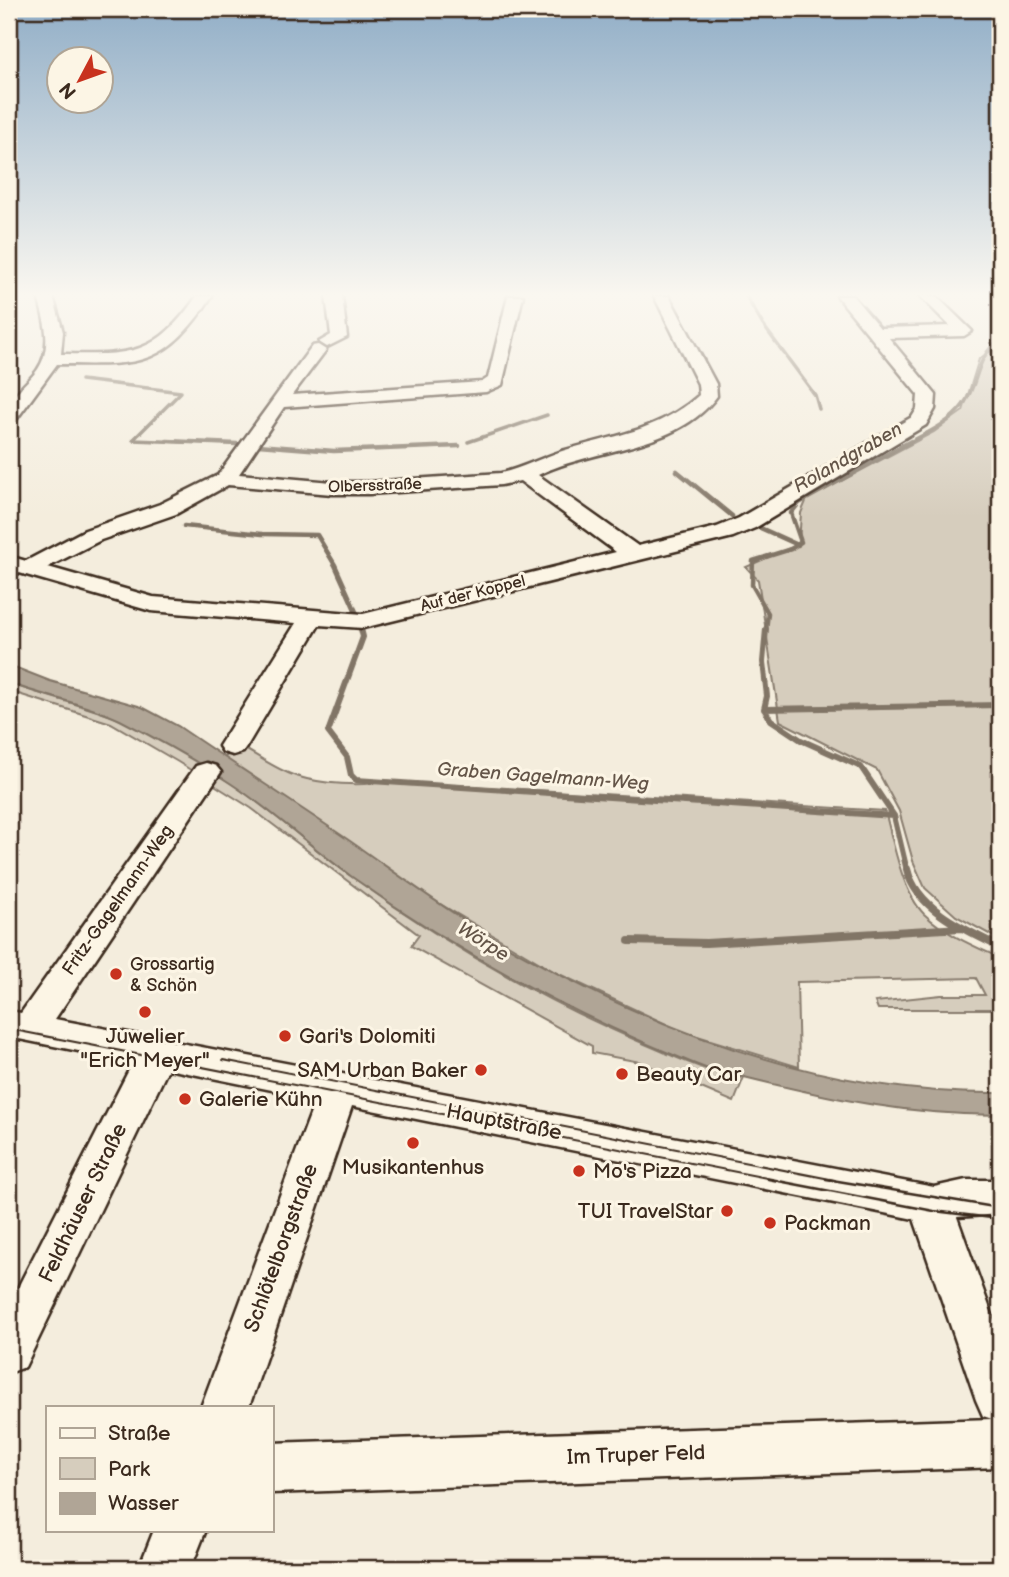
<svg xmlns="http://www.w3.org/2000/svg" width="1009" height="1577" viewBox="0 0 1009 1577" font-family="'Balsamiq Sans',sans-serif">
	<rect width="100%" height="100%" fill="#f4eddd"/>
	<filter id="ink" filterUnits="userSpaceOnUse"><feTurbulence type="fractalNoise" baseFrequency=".0143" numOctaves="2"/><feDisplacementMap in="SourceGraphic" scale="14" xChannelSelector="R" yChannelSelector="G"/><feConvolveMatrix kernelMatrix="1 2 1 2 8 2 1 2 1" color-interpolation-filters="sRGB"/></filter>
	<g filter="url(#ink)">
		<path fill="#d6cdbd" stroke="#887c6e" stroke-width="2" d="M1000 345V940L956 916 925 888 913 861 899 811 877 770 780 721 758 580 746 567 799 544 801 513 807 499 934 432 963 411 979 359Z
			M9 683C43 696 80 704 114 717 154 733 194 759 229 782 272 810 310 846 351 876 446 945 550 1005 659 1050 677 1058 725 1079 744 1077L734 1102 640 1062 592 1053V1046L411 946 419 935 251 808 178 762 111 723 9 691Z
			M238 745C257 755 276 770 296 776 321 784 362 787 387 781L885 811C893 841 902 892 924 914 945 934 974 946 1000 958V1009H878L875 1002 941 995H985L976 978 797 982 799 1067 681 1031 557 973 435 901 224 758Z"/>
		<path fill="#b0a596" stroke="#817466" stroke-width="2" d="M9 665 50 681 142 707 178 726C235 765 293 802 350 841 396 873 441 907 490 936 644 1027 819 1095 1000 1093V1115C907 1115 833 1099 744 1077L731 1078C596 1027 469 960 352 877 311 847 273 811 230 783 195 760 157 739 120 720 85 703 45 697 9 683Z"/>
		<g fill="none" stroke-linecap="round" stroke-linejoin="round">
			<path stroke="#817466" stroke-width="3.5" d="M746 296 763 325 815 395 819 409
				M81 380 181 392 133 440 213 443
				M468 442 547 415
				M908 443C927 433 950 423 963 405 980 382 974 359 1000 339"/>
			<path stroke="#817466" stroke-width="4.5" d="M167 441 237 444
				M258 445 334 451 459 446
				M677 471 732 516
				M184 526 262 534 317 535 335 565 357 614
				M756 526 798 545
				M766 630 768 613 752 585 753 561 791 549 801 542 791 513 799 503 911 441"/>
			<path stroke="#817466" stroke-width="6" d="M361 629 363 637 328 732 347 757 351 775 356 780 894 816
				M766 629 763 662 767 696 764 709 771 720 801 740 861 767 894 816 907 871
				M764 709 1000 705"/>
			<path stroke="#817466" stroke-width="8" d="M907 869C916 909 967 931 1000 947
				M629 941 706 943 962 928"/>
			<g stroke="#3b2a1e" stroke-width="5">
				<path id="minor" d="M38 296H53L63 332 61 354C130 355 155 357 197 296H212C164 369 138 365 57 364L16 420 9 422C7 386 37 383 44 356 50 335 43 317 38 296Z
					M326 296H342L347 337 327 347 319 342 331 335Z
					M508 296H523L502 385 486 392 284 407 239 474 332 482H369L501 473C522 468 541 458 562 451 611 436 659 431 699 395L698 384 654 296H669L716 384 717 396C677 451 595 447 538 475L638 546 717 527 739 518 912 417 917 409 918 395 837 296H853L880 328 950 326 920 296H936L972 331 964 336 889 338 936 395 935 409 926 425 755 528 733 537 363 628 319 625 247 746 243 752 233 755 223 752 219 746 296 623 151 611 9 570V556L26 561 85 530 160 504 218 475 312 346 318 345 326 350 292 395 482 382 488 378ZM520 481 616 552 363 614 153 597 48 567 101 540 176 514 228 485 332 494H369L501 485Z
					M206 763 216 766 221 772 55 1019 934 1187 966 1180H1000V1214L957 1217 1000 1337V1467L271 1493V1443L992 1419 983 1416 976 1400 914 1219 352 1106 249 1407H201L316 1099 168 1069 25 1367 9 1373V1305L133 1062 9 1037V1011L21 1013 196 766Z
					M154 1530H206L191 1568H139Z"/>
			</g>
			<use href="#minor" fill="#fcf5e5" fill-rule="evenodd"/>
			<path stroke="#3b2a1e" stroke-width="2" d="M9 1029 777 1180
				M223 1060 835 1180"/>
			<path stroke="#3b2a1e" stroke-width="2.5" d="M768 1179 934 1211 1000 1219
				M826 1179 1000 1208"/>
		</g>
	</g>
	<linearGradient id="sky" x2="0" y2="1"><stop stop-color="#91aec7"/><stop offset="0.57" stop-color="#faf7f0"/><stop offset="1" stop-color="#faf7f0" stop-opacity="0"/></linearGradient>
	<rect width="1009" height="517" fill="url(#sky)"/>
	<g fill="#c8321e" stroke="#fcf5e5" stroke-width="2.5">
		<circle cx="116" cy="974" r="7"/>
		<circle cx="145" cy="1012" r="7"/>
		<circle cx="285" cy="1036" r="7"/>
		<circle cx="481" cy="1070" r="7"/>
		<circle cx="622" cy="1074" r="7"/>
		<circle cx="185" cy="1099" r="7"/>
		<circle cx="413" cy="1143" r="7"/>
		<circle cx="579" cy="1171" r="7"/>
		<circle cx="727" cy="1211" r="7"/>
		<circle cx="770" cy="1223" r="7"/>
	</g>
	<g text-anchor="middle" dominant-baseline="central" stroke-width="6" stroke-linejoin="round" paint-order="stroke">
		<g font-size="16" fill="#3b2a1e" stroke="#fcf5e5">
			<text transform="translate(375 486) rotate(-2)">Olbersstraße</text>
			<text transform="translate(473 594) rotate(-14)">Auf der Koppel</text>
		</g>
		<g font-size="18" fill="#3b2a1e" stroke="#fcf5e5">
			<text transform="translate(118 900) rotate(-55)">Fritz-Gagelmann-Weg</text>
		</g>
		<g font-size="18" fill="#3b2a1e" stroke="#fcf5e5" text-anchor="start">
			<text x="130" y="964">Grossartig<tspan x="130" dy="21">&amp; Schön</tspan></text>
		</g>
		<g font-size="19" font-style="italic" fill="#645548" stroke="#fcf5e5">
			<text transform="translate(848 458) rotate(-30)">Rolandgraben</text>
			<text transform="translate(543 777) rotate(4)">Graben Gagelmann-Weg</text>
			<text transform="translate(483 942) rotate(32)">Wörpe</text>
		</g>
		<g font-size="21" fill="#3b2a1e" stroke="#fcf5e5" text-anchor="start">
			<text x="145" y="1036" text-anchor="middle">Juwelier<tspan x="145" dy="24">"Erich Meyer"</tspan></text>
			<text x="299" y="1036">Gari's Dolomiti</text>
			<text x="467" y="1070" text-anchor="end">SAM Urban Baker</text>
			<text x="636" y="1074">Beauty Car</text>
			<text x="199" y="1099">Galerie Kühn</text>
			<text x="413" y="1167" text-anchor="middle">Musikantenhus</text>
			<text x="593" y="1171">Mo's Pizza</text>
			<text x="713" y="1211" text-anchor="end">TUI TravelStar</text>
			<text x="784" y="1223">Packman</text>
		</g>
		<g font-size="21" fill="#3b2a1e" stroke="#fcf5e5">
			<text transform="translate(504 1122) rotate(11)">Hauptstraße</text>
			<text transform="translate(83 1203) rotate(-64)">Feldhäuser Straße</text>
			<text transform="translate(281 1248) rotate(-70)">Schlötelborgstraße</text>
			<text transform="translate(636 1455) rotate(-2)">Im Truper Feld</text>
		</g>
	</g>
	<rect width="1009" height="1577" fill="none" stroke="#fcf5e5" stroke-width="35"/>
	<rect x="18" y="18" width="974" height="1542" fill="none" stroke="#3b2a1e" stroke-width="2.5" filter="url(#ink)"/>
	<rect x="46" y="1406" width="228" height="126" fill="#fcf5e5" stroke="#afa495" stroke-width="2"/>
	<rect x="60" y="1428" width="35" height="10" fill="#fcf5e5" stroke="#afa495" stroke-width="2"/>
	<text x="108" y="1440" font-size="21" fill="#3b2a1e">Straße</text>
	<rect x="60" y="1458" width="35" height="21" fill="#d6cdbd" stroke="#afa495" stroke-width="2"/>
	<text x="108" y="1476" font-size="21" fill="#3b2a1e">Park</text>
	<rect x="60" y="1493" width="35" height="21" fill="#b0a596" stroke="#afa495" stroke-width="2"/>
	<text x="108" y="1510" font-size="21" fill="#3b2a1e">Wasser</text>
	<g transform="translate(80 80) rotate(229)"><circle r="33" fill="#fcf5e5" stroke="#afa495" stroke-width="2"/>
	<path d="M0-5L12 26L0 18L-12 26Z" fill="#c8321e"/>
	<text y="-10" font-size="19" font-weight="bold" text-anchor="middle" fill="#3b2a1e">N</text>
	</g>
</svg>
